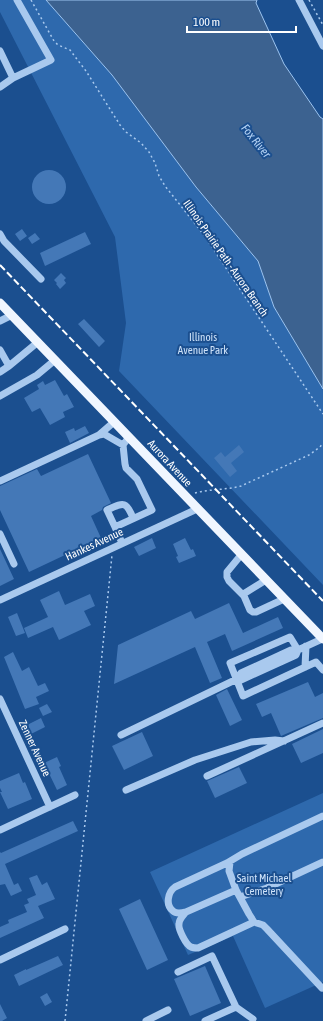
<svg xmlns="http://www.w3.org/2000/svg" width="323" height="1021" viewBox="0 0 323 1021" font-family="'Asap Condensed',sans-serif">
	<rect width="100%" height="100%" fill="#1b4f8f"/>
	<path fill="#2e69ad" d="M0 0H46L112 75 196 187 258 261 274 307 323 389V585L119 371 126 323 115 237 0 12Z
		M323 793V982L265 1008 233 936 188 955 150 872Z"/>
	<path fill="#3c6290" stroke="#9cc4f0" d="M46 0H257L256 3 284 64 320 117 323 119V389L274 307 258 261 196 187 112 75Z"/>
	<path fill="#4478b7" d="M32 187a17 17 0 1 1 34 0a17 17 0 1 1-34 0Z
		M22 229 27 236 20 241 15 234Z
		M85 232 91 244 45 266 40 253Z
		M35 233 40 239 32 244 28 238Z
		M61 273 66 278 64 280 66 283 60 289 56 284 57 283 54 280Z
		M84 319 105 341 99 347 78 324Z
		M55 380 64 396 67 394 74 407 63 412 65 417 50 425 40 408 32 412 24 398 39 389 37 385 43 381 45 385Z
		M85 426 89 433 70 443 65 432 74 428 75 431Z
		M239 445 244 452 231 463 237 471 230 477 214 458 221 452 225 457Z
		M88 454 111 503 103 507 102 510 91 516 101 538 29 572 0 510V486L37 469 41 476Z
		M152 538 156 548 139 556 134 547Z
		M185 538 191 550 193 549 196 556 179 563 176 557 178 556 173 544Z
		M0 549 14 579 0 586Z
		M59 591 65 605 90 594 95 606 84 611 91 625 59 640 53 627 28 638 24 628 48 617 40 600Z
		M229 603 243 633 278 617 283 628 232 651 225 634 207 642 222 678 210 683 195 647 114 684 118 645 191 611 195 619Z
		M17 613 25 633 16 636 8 617Z
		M13 652 22 671 29 667 38 686 45 683 49 691 36 697 39 704 25 709 4 657Z
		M308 682 315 697 323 693V718L281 736 271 713 262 717 256 704Z
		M227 689 242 720 230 726 216 695Z
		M47 704 52 712 43 716 39 708Z
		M41 718 45 727 31 734 27 725Z
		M323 729V753L301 763 292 744Z
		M142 732 153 756 124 770 112 746Z
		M57 757 61 766 59 767 67 785 57 790 44 763Z
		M239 767 247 783 215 798 207 781Z
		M19 773 23 783 25 782 32 799 8 809 0 792H2L0 788V781Z
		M73 821 78 831 5 864 14 885 18 883 22 891 11 896 5 884 0 885V852L1 853Z
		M37 875 42 885 47 882 55 899 38 906 44 918 0 938V927L9 923 8 920 27 912 24 905 29 903 27 899 36 895 29 878Z
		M140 899 168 960 147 970 119 909Z
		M58 956 63 965 19 986 14 975 26 969V970Z
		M205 966 221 1003 190 1016 174 979Z
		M47 993 52 1002 45 1006 40 997Z
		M0 1004 7 1018 2 1021H0Z"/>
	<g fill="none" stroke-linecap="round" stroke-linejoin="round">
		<path stroke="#a9c9ee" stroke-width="1.5" stroke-dasharray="2 3" stroke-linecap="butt" d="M31 0 54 41 58 45 70 50 86 71 120 125 126 132 141 143 149 152 155 163 159 176 165 186 204 235 323 414
			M309 0 323 25
			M195 493C210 489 226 490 241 486L309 455 320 447 323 443
			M65 1021 112 555"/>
		<path stroke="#a9c9ee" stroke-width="7" d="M299 0 323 46
			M0 51 13 78 51 60 17 0
			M0 87 13 78
			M0 234 4 241 41 279
			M0 321 12 315
			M0 350 9 366
			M0 372 9 366 38 342
			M0 396 37 375 55 360
			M99 435 104 434 123 445
			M0 481 99 435 114 422
			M115 527 107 510C123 503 126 500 133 518
			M0 534 14 564
			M122 543 115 527 152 510 137 479 126 468 125 464 123 445 129 437
			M241 555 227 572V577L229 581 244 596 250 610 253 612H256L284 599
			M244 596 245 593 266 580
			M0 600 197 509
			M298 650 290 637 230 663 243 696 316 662 323 670
			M305 667 306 646
			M237 679 241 673 291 650H298L322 639
			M0 699 50 807
			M121 735 237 679 241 680 296 655 298 650
			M207 776 323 723
			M126 790 195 760 251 742 275 740 284 741
			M0 830 75 795
			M230 862 229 871 236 890 249 914 254 922 263 925 267 929 322 988
			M236 890 186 912C182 913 176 914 173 911 165 905 168 892 175 887L227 863 242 854 323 816
			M240 897 267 888 323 862
			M186 912C183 916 179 919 179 924 178 929 186 945 191 947 193 948 196 948 198 948L254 922
			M0 960 65 929
			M178 972 212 956 236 1007
			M146 1021 168 1010
			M205 1021 236 1007 253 1019"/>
		<path stroke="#f0f6ff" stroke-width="9" d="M0 303 323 639"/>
		<path stroke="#fff" stroke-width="2" stroke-dasharray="7 3" stroke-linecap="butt" d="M0 265 323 601"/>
	</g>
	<g text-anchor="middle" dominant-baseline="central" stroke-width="4" stroke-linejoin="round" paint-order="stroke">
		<g font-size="11" fill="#fff" stroke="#1b4f8f">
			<text transform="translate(226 258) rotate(55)">Illinois Prairie Path - Aurora Branch</text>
			<text transform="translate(170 463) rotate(47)">Aurora Avenue</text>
			<text transform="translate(94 544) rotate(-25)">Hankes Avenue</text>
			<text transform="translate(35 748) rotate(65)">Zenner Avenue</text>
		</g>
		<g font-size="11" fill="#cfe3fa" stroke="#1b4f8f">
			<text x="203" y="337">Illinois<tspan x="203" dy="13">Avenue Park</tspan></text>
			<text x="264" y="878">Saint Michael<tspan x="264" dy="13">Cemetery</tspan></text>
		</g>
		<g font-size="12" font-style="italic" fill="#b5d3f5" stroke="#1b4f8f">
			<text transform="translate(256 141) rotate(51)">Fox River</text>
		</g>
	</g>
	<path d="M187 26v6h109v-6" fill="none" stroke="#ffffff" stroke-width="2"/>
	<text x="193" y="26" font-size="12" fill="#ffffff" stroke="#1b4f8f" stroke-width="3" paint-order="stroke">100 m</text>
</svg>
